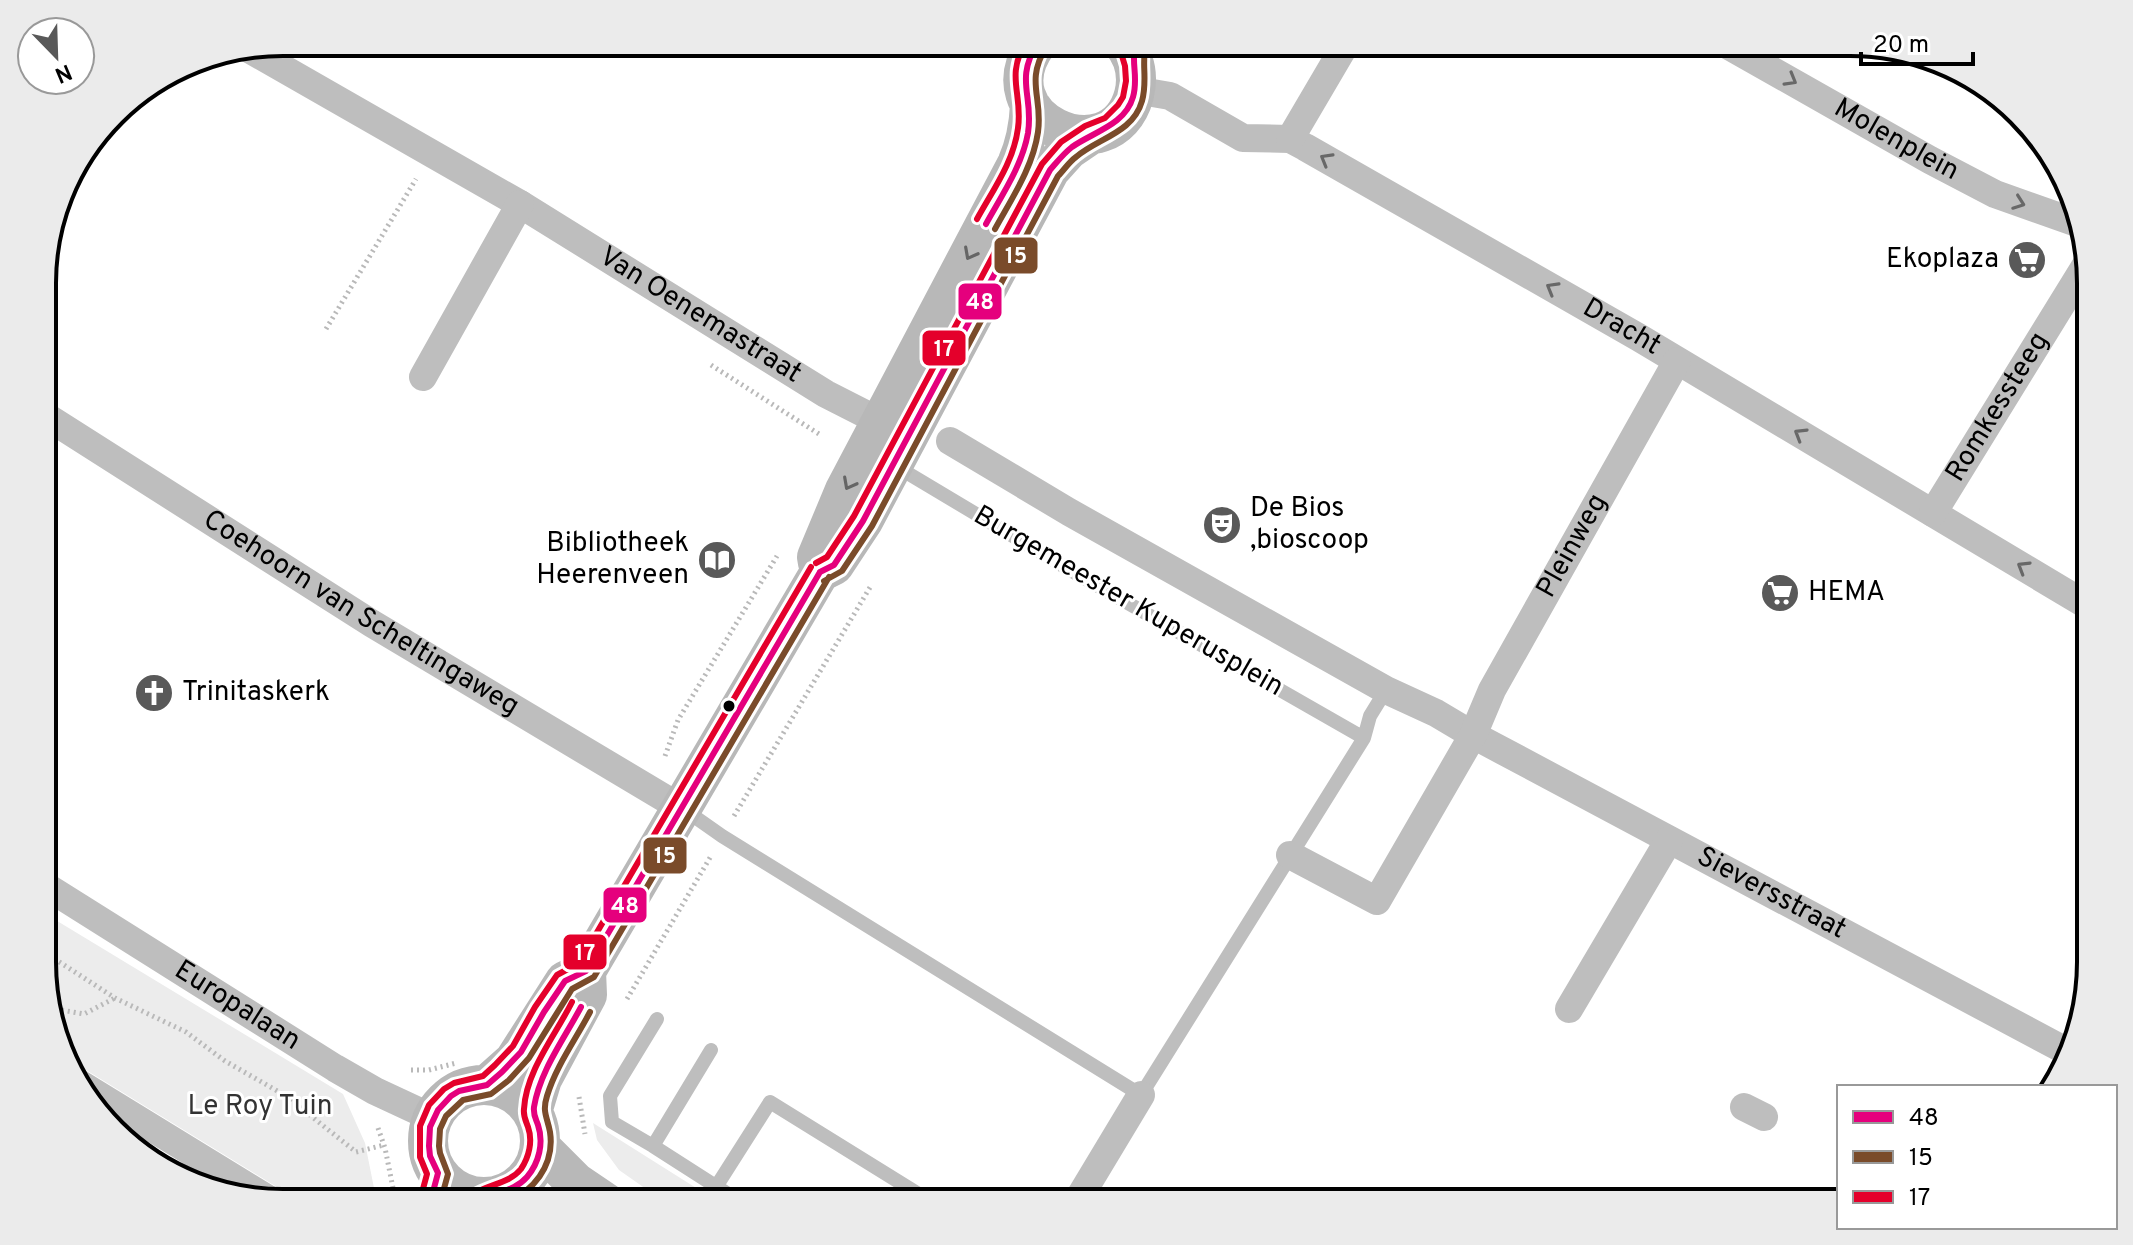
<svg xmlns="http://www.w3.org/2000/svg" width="2133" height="1245" viewBox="0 0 2133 1245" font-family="Overpass,sans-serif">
	<rect width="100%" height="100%" fill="#fff"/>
	<path fill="#ececec" d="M44 913 343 1094 365 1143 377 1203H303L68 1059 44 993Z
		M593 1123 720 1203H666L619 1170 597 1140Z"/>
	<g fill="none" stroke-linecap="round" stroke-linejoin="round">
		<path stroke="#b9b9b9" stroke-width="5" stroke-dasharray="2 4" stroke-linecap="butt" d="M326 329 416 179
			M711 365 822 436
			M665 756 678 720 777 556
			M734 816 872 584
			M44 952 115 998 186 1032 225 1061 286 1096 356 1152 384 1145
			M627 999 711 856
			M50 1008 84 1014 115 998
			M411 1070H429L456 1063
			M579 1097 585 1134
			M378 1128 385 1148 396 1203"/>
		<path stroke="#bebebe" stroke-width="14" d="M1364 738 1370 716 1386 690
			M685 810 722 836 1141 1095 1364 738 1063 566 894 465
			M711 1050 653 1146 742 1203
			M653 1146 612 1122 610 1096 657 1019
			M716 1187 770 1102 933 1203"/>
		<g stroke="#bebebe" stroke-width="28">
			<path id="s1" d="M1722 42 1930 160 1995 194 2077 223"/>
			<path id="s2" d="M249 49 520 204 826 394 881 422"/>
			<path id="s3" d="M1135 90 1170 96 1243 138 1290 139 1305 147 1638 337 2090 607"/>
			<path d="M1290 139 1347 42"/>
			<path d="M423 377 520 204"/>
			<path id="s4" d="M44 415 371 623 681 808"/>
			<path id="s5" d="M950 441 1069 512 1386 690 1436 713 1473 735 2068 1052"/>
			<path id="s6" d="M1933 513 2089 260"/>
			<path id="s7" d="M1290 855 1377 901 1473 735 1492 690 1677 361"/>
			<path id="s8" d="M44 885 335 1068 375 1091 433 1118"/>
			<path d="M1569 1009 1669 840"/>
			<path d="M77 1082 268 1199"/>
			<path d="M1744 1107 1764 1117"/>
			<path d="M1076 1203 1141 1095"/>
		</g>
		<path stroke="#b8b8b8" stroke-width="40" d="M1038 42C980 119 1112 177 1134 95 1139 75 1135 58 1122 42
			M818 563 817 557 845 490 1017 164C1026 144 1029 127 1030 105
			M820 572 834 565 863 521 1050 170 1068 150 1090 135
			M487 1085 514 1061 565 981 586 971
			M428 1141a56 56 0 1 1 112 0a56 56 0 1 1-112 0Z
			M532 1112 542 1079 587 995 586 971 820 572
			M540 1147 575 1182 606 1203"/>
		<g stroke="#fff" stroke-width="12">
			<path id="bus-1" d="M986 224C1002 195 1022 166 1028 133 1034 95 1014 81 1038 42
				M820 572 834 565 863 521 1050 170C1057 162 1063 154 1072 147 1093 132 1125 125 1133 97 1139 76 1130 62 1136 42
				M430 1203 438 1173 430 1156 429 1146 430 1127 438 1110 451 1096 459 1091 487 1085 502 1072 521 1052 544 1012 565 981 586 971 820 572
				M478 1203C494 1192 514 1192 527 1177 539 1163 544 1143 538 1125 536 1119 533 1115 534 1107 540 1071 564 1039 581 1007"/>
		</g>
		<g stroke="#fff" stroke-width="12">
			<path id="bus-2" d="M995 229C1012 198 1033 167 1038 132 1043 97 1025 82 1046 47
				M824 581 842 571 872 526 1058 176C1064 170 1069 162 1076 157 1098 138 1133 133 1142 101 1148 80 1141 63 1146 45
				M440 1203 448 1174 440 1153 439 1146 440 1129 446 1116 463 1100 491 1094 509 1080 529 1058 572 989 594 977 829 577
				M502 1203C533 1194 555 1165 550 1132 547 1116 542 1112 547 1096 556 1066 576 1039 590 1012"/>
		</g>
		<g stroke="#fff" stroke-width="12">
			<path id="bus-3" d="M977 219C993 190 1014 161 1018 128 1023 94 1005 76 1026 42
				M816 563 827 557 854 516 1042 164 1061 142 1085 126 1105 118 1118 105 1123 97 1126 81 1125 66 1122 56 1126 42
				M472 1195C488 1184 509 1184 521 1169 529 1157 533 1141 528 1127 526 1121 523 1116 524 1109 526 1071 555 1036 572 1002
				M420 1200 427 1174 420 1157V1126L429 1105 444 1089 454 1083 483 1076 495 1065 513 1046 535 1007 557 975 579 963 811 567"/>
		</g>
		<use href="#bus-1" stroke="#e5007d" stroke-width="6"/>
		<use href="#bus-2" stroke="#7a4b2a" stroke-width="6"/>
		<use href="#bus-3" stroke="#e4002b" stroke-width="6"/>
	</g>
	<defs><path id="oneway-chevron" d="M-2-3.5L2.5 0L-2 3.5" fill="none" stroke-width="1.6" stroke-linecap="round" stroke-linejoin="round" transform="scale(2)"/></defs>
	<g stroke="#686868">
		<use href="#oneway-chevron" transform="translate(1791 80) rotate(30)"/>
		<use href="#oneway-chevron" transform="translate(1326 159) rotate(-150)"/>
		<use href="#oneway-chevron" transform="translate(2019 203) rotate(20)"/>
		<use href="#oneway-chevron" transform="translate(1552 288) rotate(-150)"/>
		<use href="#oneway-chevron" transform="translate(1800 434) rotate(-149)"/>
		<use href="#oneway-chevron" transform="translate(2023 567) rotate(-149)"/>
	</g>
	<g stroke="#656565">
		<use href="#oneway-chevron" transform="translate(970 254) rotate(118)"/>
		<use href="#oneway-chevron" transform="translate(849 484) rotate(118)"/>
	</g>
	<defs>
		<g id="supermarket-disc" transform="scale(2)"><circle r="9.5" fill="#595959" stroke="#fff"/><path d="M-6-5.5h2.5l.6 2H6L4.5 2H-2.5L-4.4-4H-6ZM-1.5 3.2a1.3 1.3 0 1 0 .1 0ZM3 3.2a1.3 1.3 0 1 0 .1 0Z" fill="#fff"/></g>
		<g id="theatre-disc" transform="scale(2)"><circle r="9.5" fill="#595959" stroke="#fff"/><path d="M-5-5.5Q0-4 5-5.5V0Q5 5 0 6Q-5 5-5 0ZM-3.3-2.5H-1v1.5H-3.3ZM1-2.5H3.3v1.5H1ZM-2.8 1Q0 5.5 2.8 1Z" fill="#fff"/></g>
		<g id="library-disc" transform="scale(2)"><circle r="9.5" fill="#595959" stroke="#fff"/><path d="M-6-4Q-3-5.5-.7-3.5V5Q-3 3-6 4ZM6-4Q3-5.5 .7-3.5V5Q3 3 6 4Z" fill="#fff"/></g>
		<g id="church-disc" transform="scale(2)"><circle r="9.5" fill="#595959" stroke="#fff"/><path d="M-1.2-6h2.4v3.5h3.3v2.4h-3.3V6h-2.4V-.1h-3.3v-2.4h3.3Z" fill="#fff"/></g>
	</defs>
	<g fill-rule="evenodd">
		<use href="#supermarket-disc" x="2027" y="260"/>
		<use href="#theatre-disc" x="1222" y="525"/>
		<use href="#library-disc" x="717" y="560"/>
		<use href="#supermarket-disc" x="1780" y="593"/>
		<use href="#church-disc" x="154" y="693"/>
	</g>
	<circle fill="#000" stroke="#fff" stroke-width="3" cx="729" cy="706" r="7"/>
	<g text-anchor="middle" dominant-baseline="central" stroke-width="6" stroke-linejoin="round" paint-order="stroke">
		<g font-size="28" fill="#000" stroke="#fff">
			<text stroke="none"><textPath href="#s1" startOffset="200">Molenplein</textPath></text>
			<text stroke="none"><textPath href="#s2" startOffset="524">Van Oenemastraat</textPath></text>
			<text stroke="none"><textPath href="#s3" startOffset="548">Dracht</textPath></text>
			<text stroke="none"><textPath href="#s6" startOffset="124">Romkessteeg</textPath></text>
			<text stroke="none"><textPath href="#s7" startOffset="504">Pleinweg</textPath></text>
			<text transform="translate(1128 602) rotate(30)">Burgemeester Kuperusplein</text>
			<text stroke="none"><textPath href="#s4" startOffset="374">Coehoorn van Scheltingaweg</textPath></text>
			<text stroke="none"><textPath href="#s5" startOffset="938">Sieversstraat</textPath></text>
			<text stroke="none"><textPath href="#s8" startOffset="228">Europalaan</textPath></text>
		</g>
		<g font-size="28" fill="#000" stroke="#fff" text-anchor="start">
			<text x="1999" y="260" text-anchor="end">Ekoplaza</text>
			<text x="1250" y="509">De Bios<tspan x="1250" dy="32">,bioscoop</tspan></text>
			<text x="689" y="544" text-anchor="end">Bibliotheek<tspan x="689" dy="32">Heerenveen</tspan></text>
			<text x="1808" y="593">HEMA</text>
			<text x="182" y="693">Trinitaskerk</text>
		</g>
		<g font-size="28" fill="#333" stroke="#fff">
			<text x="260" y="1107">Le Roy Tuin</text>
		</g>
	</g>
	<path d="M0 0H2133V1245H0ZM283 56H1850A227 227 0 0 1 2077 283V962A227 227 0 0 1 1850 1189H283A227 227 0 0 1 56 962V283A227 227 0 0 1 283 56Z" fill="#ebebeb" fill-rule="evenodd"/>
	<path fill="none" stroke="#000" stroke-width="4" d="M283 56H1850A227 227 0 0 1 2077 283V962A227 227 0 0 1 1850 1189H283A227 227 0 0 1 56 962V283A227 227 0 0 1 283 56Z"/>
	<g stroke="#fff" stroke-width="3">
		<rect x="993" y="236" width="46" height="39" rx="8" fill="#7a4b2a"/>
		<rect x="957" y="282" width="46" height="39" rx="8" fill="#e5007d"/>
		<rect x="921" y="329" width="46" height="38" rx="8" fill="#e4002b"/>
		<rect x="642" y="836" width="46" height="39" rx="8" fill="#7a4b2a"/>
		<rect x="602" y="886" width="46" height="38" rx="8" fill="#e5007d"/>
		<rect x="562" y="933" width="46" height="38" rx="8" fill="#e4002b"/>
	</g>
	<g font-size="22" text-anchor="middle" font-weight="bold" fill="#fff">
		<text x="1016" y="263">15</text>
		<text x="980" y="309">48</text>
		<text x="944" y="356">17</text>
		<text x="665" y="863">15</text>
		<text x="625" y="913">48</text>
		<text x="585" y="960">17</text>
	</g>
	<rect x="1837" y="1085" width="280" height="144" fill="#ffffff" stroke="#999999" stroke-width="2"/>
	<rect x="1853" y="1111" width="40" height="12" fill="#e5007d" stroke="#999999" stroke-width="2"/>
	<text x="1909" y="1125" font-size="24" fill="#000000">48</text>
	<rect x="1853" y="1151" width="40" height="12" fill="#7a4b2a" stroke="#999999" stroke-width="2"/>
	<text x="1909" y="1165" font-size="24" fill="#000000">15</text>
	<rect x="1853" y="1191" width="40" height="12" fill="#e4002b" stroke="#999999" stroke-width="2"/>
	<text x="1909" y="1205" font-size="24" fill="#000000">17</text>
	<g transform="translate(56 56) rotate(157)"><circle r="38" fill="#ffffff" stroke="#999999" stroke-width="2"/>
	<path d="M0-6L14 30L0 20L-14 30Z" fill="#595959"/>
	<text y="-12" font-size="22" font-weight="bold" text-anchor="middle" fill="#000000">N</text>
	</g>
	<path d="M1861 52v12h112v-12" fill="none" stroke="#000000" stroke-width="4"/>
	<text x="1873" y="52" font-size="24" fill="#000000" stroke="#ffffff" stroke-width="6" paint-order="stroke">20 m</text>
</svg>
